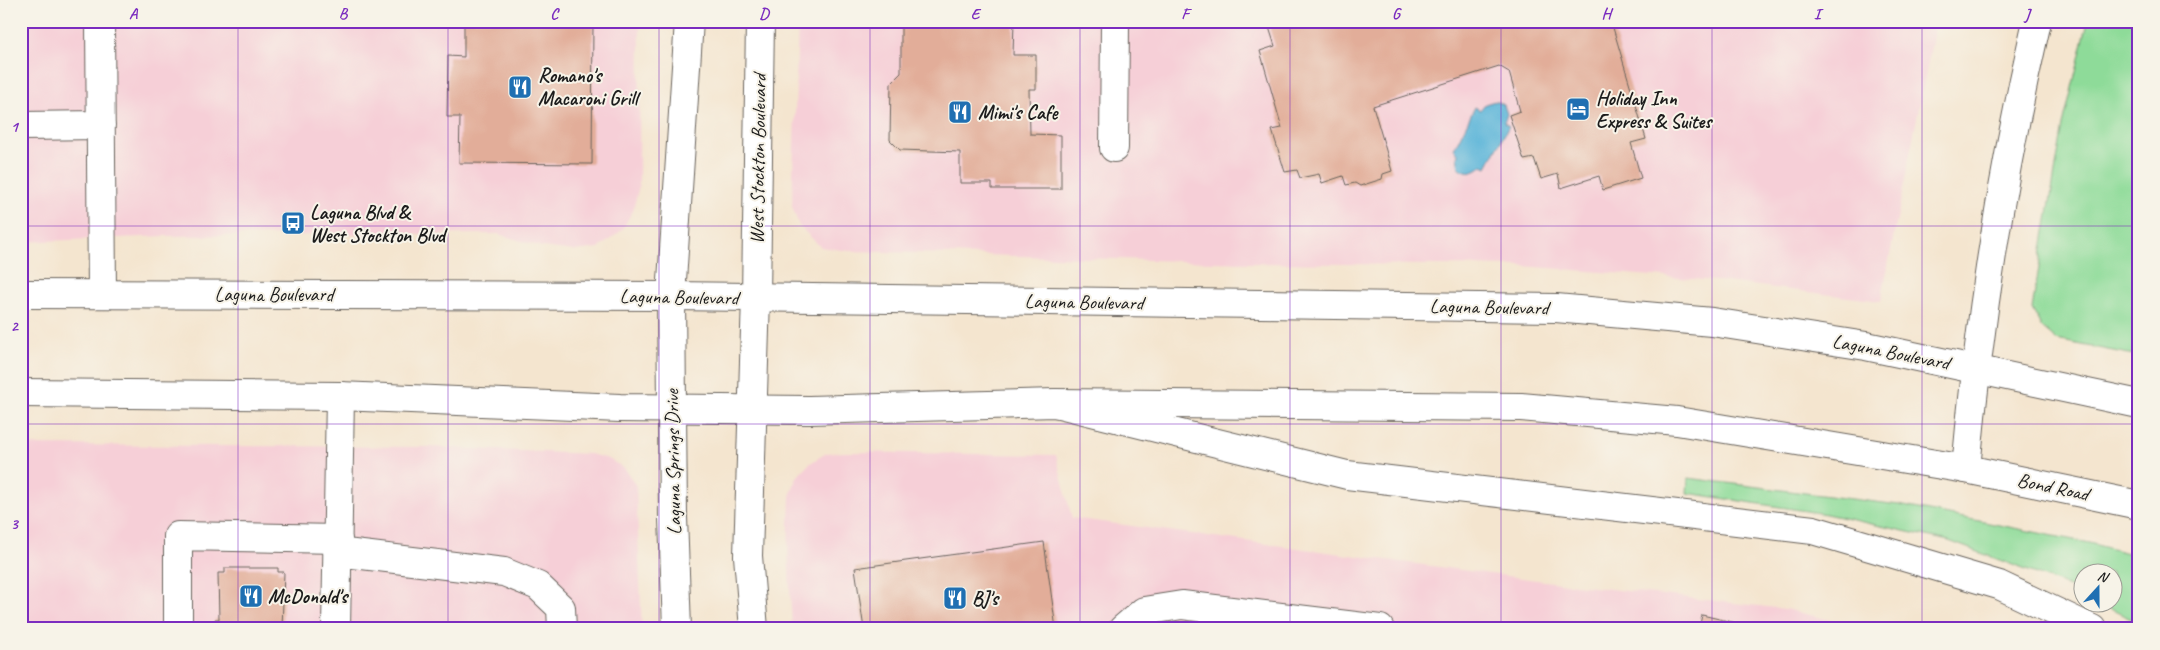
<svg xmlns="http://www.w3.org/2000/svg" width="2160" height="650" viewBox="0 0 2160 650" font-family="Caveat,sans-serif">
	<rect width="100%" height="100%" fill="#f7f3e8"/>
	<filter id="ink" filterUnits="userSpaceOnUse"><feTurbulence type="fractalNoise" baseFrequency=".02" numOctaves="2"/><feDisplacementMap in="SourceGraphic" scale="10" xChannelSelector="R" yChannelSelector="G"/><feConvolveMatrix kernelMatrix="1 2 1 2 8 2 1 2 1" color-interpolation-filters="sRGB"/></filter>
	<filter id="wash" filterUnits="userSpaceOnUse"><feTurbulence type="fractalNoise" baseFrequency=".0096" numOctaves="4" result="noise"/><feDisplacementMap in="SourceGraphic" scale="20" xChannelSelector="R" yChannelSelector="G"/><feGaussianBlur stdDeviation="1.12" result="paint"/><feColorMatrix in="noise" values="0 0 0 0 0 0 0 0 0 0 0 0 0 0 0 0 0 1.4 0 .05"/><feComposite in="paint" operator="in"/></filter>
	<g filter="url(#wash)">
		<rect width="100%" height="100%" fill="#f4e5cf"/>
		<path fill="#f6cfd7" d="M21 21H640L639 186 633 210 622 230 599 248 575 251 542 247 498 234 165 236 21 242Z
			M798 21H1936L1881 301 1718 281 1522 266 1247 263 849 251 821 247 799 226 792 206Z
			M21 445 429 447 590 454 609 459 625 469 636 486 642 629H21Z
			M845 452 1056 455 1072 518 1567 584 1785 609 1868 629H792L788 550 790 496 797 477 809 464 826 453Z"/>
		<path fill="#8edb99" stroke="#557c5a" d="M2088 21H2139V356L2056 340 2042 328 2032 309 2063 125Z
			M1688 478 1899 505 2089 543 2139 556V623L2098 603 2112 602V572H2082V594L2063 584 1949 541 1826 514 1687 493Z"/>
		<path fill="#5bb5d9" stroke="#3c687a" d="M1495 101 1504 105 1507 114 1504 123 1509 126 1487 167 1483 165C1473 172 1470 174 1459 168L1457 157 1458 153 1454 149 1475 107 1480 110 1485 104Z"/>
		<g id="blocks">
			<path fill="#e2ad99" d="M464 21H593L592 164 459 163 460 117H447L448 56 464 57Z
				M901 21H1014L1013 55H1036V89H1029L1030 134 1061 135V189H992V183H960V152L900 150 890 140 891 83 901 73Z
				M1267 21H1611L1646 139 1631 143 1641 178 1603 190 1599 176 1561 188 1558 174 1541 179 1534 158 1524 160 1509 115 1520 111 1509 72 1499 66 1373 106 1392 171 1383 174 1382 179 1360 186 1355 183 1346 185 1343 176 1322 183 1319 174 1300 178 1297 170 1285 172 1272 130 1282 128 1260 51 1275 46Z
				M1044 542 1056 629H864L855 568Z
				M225 568H278V572H284L282 629H215V619H219L218 573H225Z
				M1702 615 1758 628V629H1699Z"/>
		</g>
	</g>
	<g filter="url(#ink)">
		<use href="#blocks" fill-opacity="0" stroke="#68625b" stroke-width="1"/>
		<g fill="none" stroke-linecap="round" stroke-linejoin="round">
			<g stroke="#68625b" stroke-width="30">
				<path id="minor" d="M100 21 102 294
					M21 126 101 125
					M1114 148 1115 21
					M337 552 504 572 538 586 561 608 562 629
					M178 629V536L338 539
					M336 629 340 396
					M677 629 673 517 671 296 689 21
					M754 629 748 556 756 297 760 21
					M1123 629 1144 611 1182 605 1380 629"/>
			</g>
			<g stroke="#68625b" stroke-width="30">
				<path id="major" d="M21 294 671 296 1556 308 1712 322 1866 346 2139 404
					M21 393 340 396 620 408 809 410 1055 403 1521 407 1677 421 1966 469 2139 505"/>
			</g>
			<g stroke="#68625b" stroke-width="30">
				<path id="highway" d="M1055 403 1347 475 1813 530 1999 585 2092 629
					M1966 469C1979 319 2003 168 2037 21"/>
			</g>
			<use href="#minor" stroke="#fff" stroke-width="28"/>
			<use href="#major" stroke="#fff" stroke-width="28"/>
			<use href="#highway" stroke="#fff" stroke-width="28"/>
		</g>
	</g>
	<path fill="none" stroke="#7b2cbf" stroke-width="1" stroke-opacity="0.55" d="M238 21V629M448 21V629M659 21V629M870 21V629M1080 21V629M1290 21V629M1501 21V629M1712 21V629M1922 21V629M21 226H2139M21 424H2139"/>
	<defs>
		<g id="restaurant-square" transform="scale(1.25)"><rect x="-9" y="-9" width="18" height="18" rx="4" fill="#1f6fb2" stroke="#f7f3e8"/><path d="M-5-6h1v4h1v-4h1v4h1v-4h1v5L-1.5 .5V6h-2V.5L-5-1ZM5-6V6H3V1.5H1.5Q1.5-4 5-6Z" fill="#fff"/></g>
		<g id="hotel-square" transform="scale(1.25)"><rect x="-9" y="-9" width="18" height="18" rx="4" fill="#1f6fb2" stroke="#f7f3e8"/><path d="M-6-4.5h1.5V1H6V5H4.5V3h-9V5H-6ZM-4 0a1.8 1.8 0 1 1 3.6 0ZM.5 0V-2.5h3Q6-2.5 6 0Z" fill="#fff"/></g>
		<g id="bus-square" transform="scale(1.25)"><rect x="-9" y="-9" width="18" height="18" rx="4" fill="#1f6fb2" stroke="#f7f3e8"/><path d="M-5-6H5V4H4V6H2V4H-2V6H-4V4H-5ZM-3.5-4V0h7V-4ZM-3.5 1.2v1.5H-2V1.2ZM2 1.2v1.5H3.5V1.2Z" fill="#fff"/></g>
	</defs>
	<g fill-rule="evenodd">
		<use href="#restaurant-square" x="520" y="87"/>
		<use href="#hotel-square" x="1578" y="109"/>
		<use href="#restaurant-square" x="960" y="112"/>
		<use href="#bus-square" x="293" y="223"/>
		<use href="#restaurant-square" x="251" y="596"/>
		<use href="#restaurant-square" x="955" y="598"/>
	</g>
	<g text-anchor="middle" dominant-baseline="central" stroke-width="4" stroke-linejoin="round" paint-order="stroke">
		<g font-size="20" font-weight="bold" fill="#1c1c1c" stroke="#f7f3e8" text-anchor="start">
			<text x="538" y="75">Romano's<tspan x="538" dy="23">Macaroni Grill</tspan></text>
			<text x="1596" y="98">Holiday Inn<tspan x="1596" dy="23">Express &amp; Suites</tspan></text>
			<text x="978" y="112">Mimi's Cafe</text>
			<text x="310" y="212">Laguna Blvd &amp;<tspan x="310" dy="23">West Stockton Blvd</tspan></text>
			<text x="268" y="596">McDonald's</text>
			<text x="972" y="598">BJ's</text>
		</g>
		<g font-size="20" fill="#1c1c1c" stroke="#f7f3e8">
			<text transform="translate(758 159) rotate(-89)">West Stockton Boulevard</text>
			<text x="274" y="294">Laguna Boulevard</text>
			<text transform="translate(679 297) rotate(1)">Laguna Boulevard</text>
			<text transform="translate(1084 302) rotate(1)">Laguna Boulevard</text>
			<text transform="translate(1489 307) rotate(1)">Laguna Boulevard</text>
			<text transform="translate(1891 352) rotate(11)">Laguna Boulevard</text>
			<text transform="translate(673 462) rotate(-91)">Laguna Springs Drive</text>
			<text transform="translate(2053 487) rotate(12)">Bond Road</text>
		</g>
	</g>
	<rect width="2160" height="650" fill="none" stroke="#f7f3e8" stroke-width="55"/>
	<g transform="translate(2098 588) rotate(21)"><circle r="24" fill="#f7f3e8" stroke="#9f9d96"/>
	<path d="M0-4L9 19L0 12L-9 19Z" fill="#1f6fb2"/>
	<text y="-8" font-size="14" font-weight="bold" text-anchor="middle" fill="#1c1c1c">N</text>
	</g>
	<rect x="28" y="28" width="2104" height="594" fill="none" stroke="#7b2cbf" stroke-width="2"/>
	<g font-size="16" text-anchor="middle" font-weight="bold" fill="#7b2cbf">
		<text x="133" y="19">A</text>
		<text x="343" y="19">B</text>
		<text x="554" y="19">C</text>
		<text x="764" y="19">D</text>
		<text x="975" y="19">E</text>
		<text x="1185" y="19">F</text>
		<text x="1396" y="19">G</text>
		<text x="1606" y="19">H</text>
		<text x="1817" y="19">I</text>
		<text x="2027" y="19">J</text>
		<text x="14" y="132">1</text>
		<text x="14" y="331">2</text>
		<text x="14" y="529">3</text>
	</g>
</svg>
